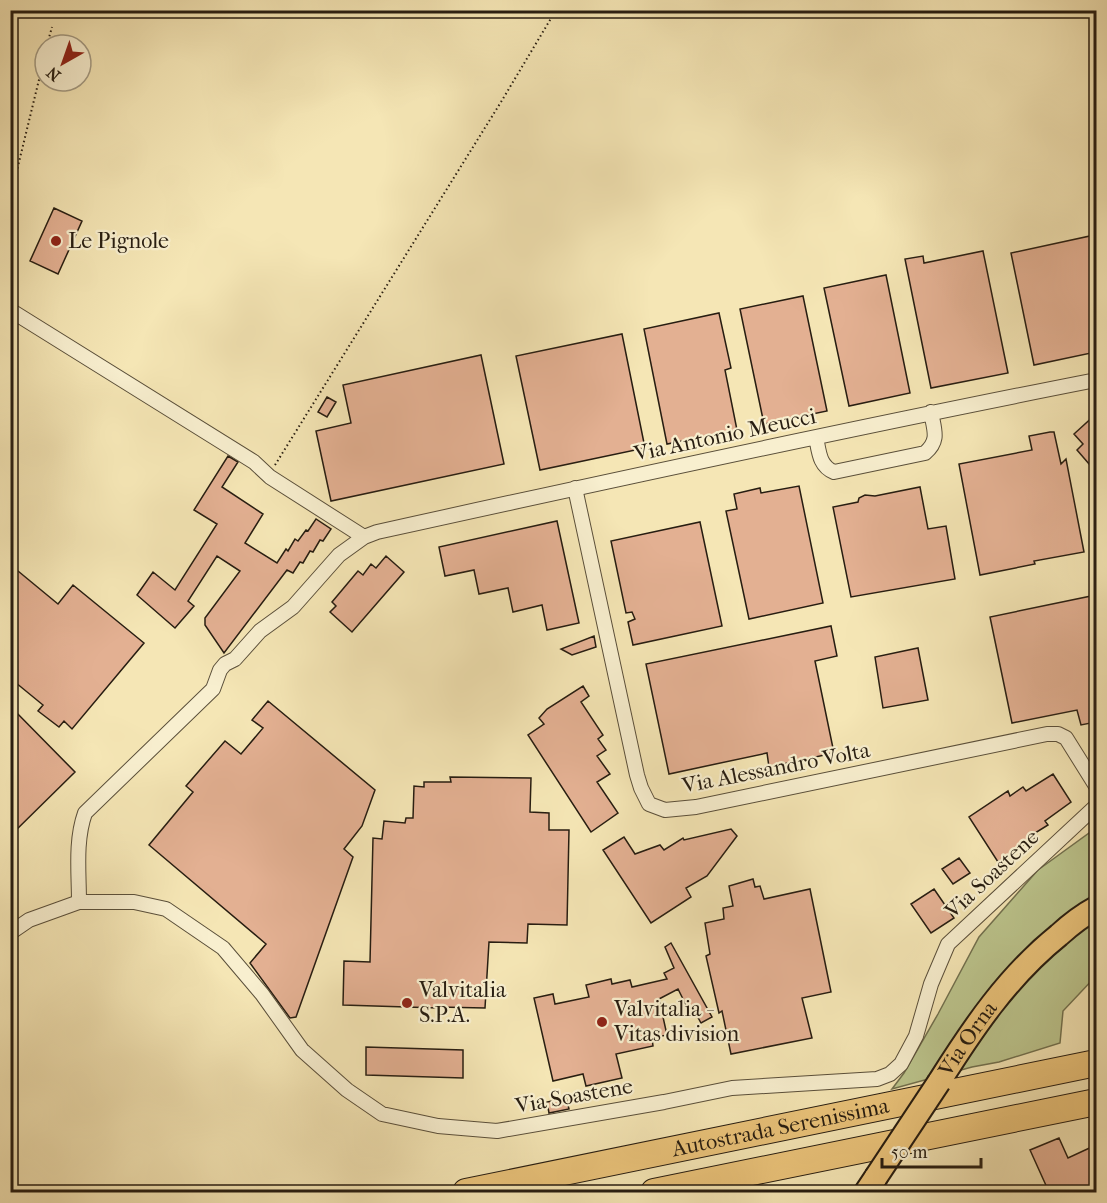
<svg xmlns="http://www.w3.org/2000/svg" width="1107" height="1203" viewBox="0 0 1107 1203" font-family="'IM FELL French Canon',serif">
	<rect width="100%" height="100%" fill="#f5e6b5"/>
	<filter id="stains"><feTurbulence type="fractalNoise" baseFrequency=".00333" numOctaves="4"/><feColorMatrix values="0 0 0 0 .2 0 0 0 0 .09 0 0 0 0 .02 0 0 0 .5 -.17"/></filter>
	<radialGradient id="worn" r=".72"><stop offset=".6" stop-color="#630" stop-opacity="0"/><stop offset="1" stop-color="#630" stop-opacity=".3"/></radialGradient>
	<path fill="#bcc58d" stroke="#72714f" stroke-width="1.5" d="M1096 828V976L1063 1011 1060 1043 999 1062 972 1067 892 1089 904 1073 938 1014 979 937 1038 870Z"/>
	<path fill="#e3b092" stroke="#271d11" stroke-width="1.5" d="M54 208 82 221 58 274 30 261Z
		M1090 236 1096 265V352L1034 365 1011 253Z
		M983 251 1008 373 931 388 905 259 923 256 924 263Z
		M886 275 910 393 849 406 824 288Z
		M803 296 827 411 764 424 740 309Z
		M719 313 731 368 725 370 737 430 667 444 644 329Z
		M622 334 645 448 540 470 516 356Z
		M481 355 504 464 331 501 316 431 351 423 343 385Z
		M327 397 336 402 327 417 318 412Z
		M1096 414V472L1077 450 1083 444 1074 434Z
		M1050 432H1054L1061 464 1066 459 1084 552 1034 561 1035 564 980 575 959 464 1032 450 1029 436Z
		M228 456 238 462 222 487 263 514 245 543 277 563 286 549 288 551 295 539 298 541 306 530 308 531 316 519 331 529 323 541 320 540 313 552 310 551 303 563 300 562 293 573 287 570 224 653 205 625V618L240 571 217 556 188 601 194 606 175 628 137 595 153 572 175 590 217 524 194 510Z
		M799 486 823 603 749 619 726 511 737 509 734 494 760 488 761 493Z
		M920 487 928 529 946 526 955 579 851 597 833 507 858 502 859 498 865 495 875 496Z
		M557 521 579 623 547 630 542 605 513 612 508 588 479 594 474 570 445 576 439 547Z
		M700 522 722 626 633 645 628 622 635 619 632 612 626 613 611 541Z
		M386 556 404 572 352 632 330 612 336 606 332 602 358 571 363 575 371 564 376 568Z
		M18 571 58 604 73 585 144 643 72 729 64 721 59 727 38 711 43 705 10 678V580Z
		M1096 595V722L1081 725 1077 710 1012 723 990 617Z
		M831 626 837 656 815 661 834 753 769 767 767 753 669 774 646 664Z
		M594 636 596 647 572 655 561 649Z
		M918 648 928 700 883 708 875 657Z
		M583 686 589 696 581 702 603 735 598 739 606 750 597 756 610 774 597 782 618 813 591 832 528 735 544 724 539 718 547 709Z
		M268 701 375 790 362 826 344 849 353 857 296 1017 290 1018 250 963 266 944 149 845 193 792 186 786 225 741 241 754 263 728 252 720Z
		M10 706 75 772 10 836Z
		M1053 774 1071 802 1045 821 1048 825 1035 833 1037 836 998 862 969 817 1008 791 1010 796 1023 787 1026 791Z
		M450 777 531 778 530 812 549 813V830H569L567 925 528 924 527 943 489 942 485 1008 438 1007V1008L343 1005 344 961 370 962 373 838 382 839 384 821 405 823 406 818H413L414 786 424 787V782H451Z
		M731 829 737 836 707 876 686 888 691 897 651 923 603 850 624 837 635 854 660 845 664 850 683 838 684 840Z
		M959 858 970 873 953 884 942 869Z
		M753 879 755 887 760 886 764 899 810 889 831 992 802 998 812 1038 731 1054 722 1011 719 1013 706 956 710 954 705 923 724 919 723 908 733 906 729 886Z
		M934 889 954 918 931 933 911 904Z
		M671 943 712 1017 701 1023 695 1012 691 1015 678 989 659 999 667 1035 652 1038 653 1046 616 1054 622 1078 586 1086 583 1074 553 1081 534 998 553 994 555 1004 589 997 586 985 611 979 612 984 630 980 632 987 667 979 664 973 674 968 665 947Z
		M366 1047 463 1050V1078L366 1075Z
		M566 1098 569 1109 549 1113 547 1102Z
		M1059 1138 1068 1158 1096 1145V1192H1049L1030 1150Z"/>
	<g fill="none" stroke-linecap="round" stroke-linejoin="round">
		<g stroke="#5a4f3a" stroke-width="16">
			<path id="minor" d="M10 310 254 462 270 477 364 537
				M816 437C819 451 819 466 834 472L925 453C940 440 934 430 931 412
				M575 488 637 775 641 788 649 804 665 810 696 807 1047 734H1058L1066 738 1096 786
				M79 902C79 873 75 841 85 813L213 689 220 670 225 664 235 659 260 631 293 607 339 555 364 537 377 532C617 479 856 427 1096 380
				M10 933 29 920 79 902H134L166 909 223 948 262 994 302 1050 347 1090 382 1114 438 1126 497 1131 664 1102 732 1088 877 1079 890 1074 901 1064 916 1036 931 984 948 944 1096 806"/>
		</g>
		<g stroke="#271d11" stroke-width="26">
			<g id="primary">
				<path id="s1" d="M939 1082C973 1028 1008 976 1059 935 1070 925 1083 915 1096 908"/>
				<path d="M866 1192 876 1177"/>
			</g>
		</g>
		<g stroke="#271d11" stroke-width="28">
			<g id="motorway">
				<path id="s2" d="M466 1192 1096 1063"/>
				<path d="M654 1192 1096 1102"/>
			</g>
		</g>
		<path stroke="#271d11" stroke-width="2" stroke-dasharray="1.5 3" stroke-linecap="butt" d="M47 45 52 27
			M10 199 45 55
			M275 465 501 102 556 10"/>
		<use href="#minor" stroke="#f8efcf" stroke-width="14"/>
		<use href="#primary" stroke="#eac37a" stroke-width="22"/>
		<use href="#motorway" stroke="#eac37a" stroke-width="26"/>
		<g stroke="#271d11" stroke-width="26" stroke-linecap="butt">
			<path id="primary-bridge" d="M876 1177 939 1082"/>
		</g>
		<use href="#primary-bridge" stroke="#eac37a" stroke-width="22"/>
	</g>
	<g fill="#8f2418" stroke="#f8efcf" stroke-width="2">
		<circle cx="56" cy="241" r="6"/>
		<circle cx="407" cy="1003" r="6"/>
		<circle cx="602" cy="1022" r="6"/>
	</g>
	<g text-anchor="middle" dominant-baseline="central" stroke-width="4.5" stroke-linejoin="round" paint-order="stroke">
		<g font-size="22" fill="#271d11" stroke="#f8efcf" text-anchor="start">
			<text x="68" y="241">Le Pignole</text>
			<text x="419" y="990">Valvitalia<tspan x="419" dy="25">S.P.A.</tspan></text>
			<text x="614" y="1009">Valvitalia -<tspan x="614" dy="25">Vitas division</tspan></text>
		</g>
		<g font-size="22" fill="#271d11" stroke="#f8efcf">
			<text transform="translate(725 435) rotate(-12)">Via Antonio Meucci</text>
			<text transform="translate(776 768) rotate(-11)">Via Alessandro Volta</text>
			<text transform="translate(992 874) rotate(-43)">Via Soastene</text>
			<text stroke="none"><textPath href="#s1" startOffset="52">Via Orna</textPath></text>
			<text transform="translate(574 1096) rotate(-10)">Via Soastene</text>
			<text stroke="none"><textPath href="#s2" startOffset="321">Autostrada Serenissima</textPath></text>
		</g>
	</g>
	<rect width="1107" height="1203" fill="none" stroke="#f5e6b5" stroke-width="36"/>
	<rect x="12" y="12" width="1083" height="1179" fill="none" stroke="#271d11" stroke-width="3"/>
	<rect x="18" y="18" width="1071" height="1167" fill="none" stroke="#271d11" stroke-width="1.5"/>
	<g transform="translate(63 63) rotate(220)"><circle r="28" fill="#f8efcf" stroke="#a49b83" stroke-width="1.5"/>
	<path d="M0-4.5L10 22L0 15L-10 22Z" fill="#8f2418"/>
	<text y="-9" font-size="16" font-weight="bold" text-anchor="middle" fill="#271d11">N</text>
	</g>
	<path d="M882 1158v9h99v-9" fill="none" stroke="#271d11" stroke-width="3"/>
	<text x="891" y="1158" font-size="18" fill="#271d11" stroke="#f8efcf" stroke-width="4.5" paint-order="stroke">50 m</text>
	<rect width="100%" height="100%" filter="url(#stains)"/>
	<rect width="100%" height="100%" fill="url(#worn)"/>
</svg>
